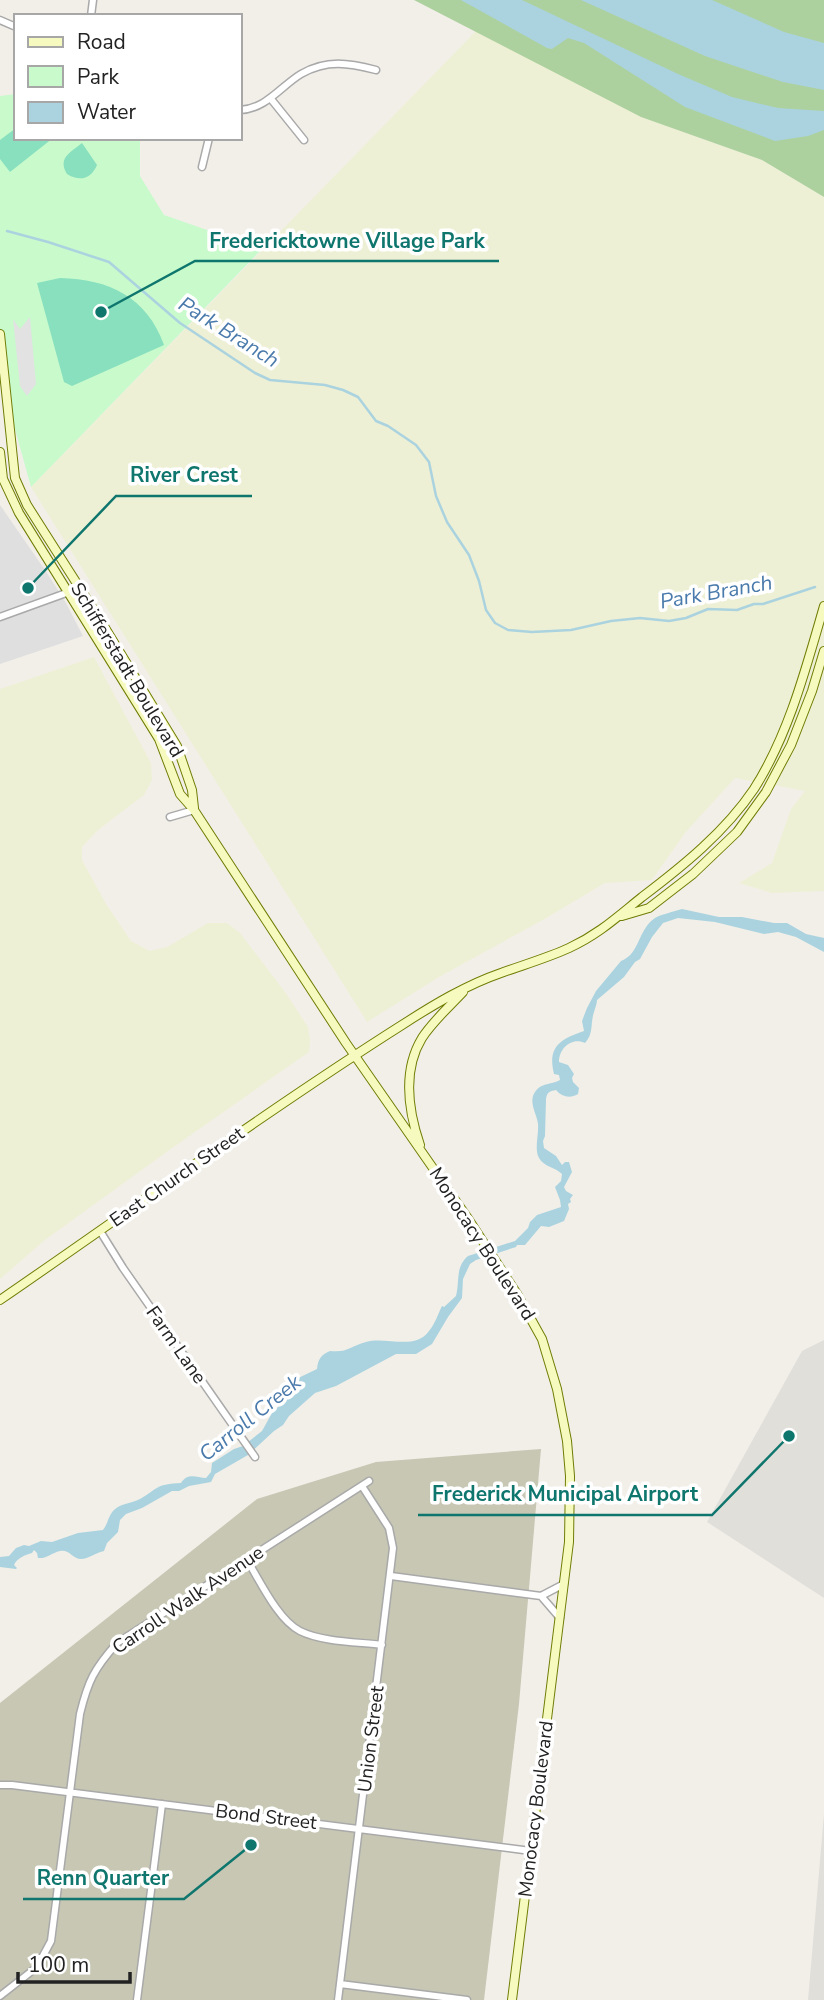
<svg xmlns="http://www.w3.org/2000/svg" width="824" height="2000" viewBox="0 0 824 2000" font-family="'Nunito Sans',sans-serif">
	<rect width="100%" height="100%" fill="#f2efe9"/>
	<path fill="#e0dfdf" d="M0 505 47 573 66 603 83 636 0 664Z"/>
	<path fill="#e1dfda" d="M824 1340V1598L707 1522 802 1351Z
		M824 1814V2000H808Z"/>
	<path fill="#c7c7b4" d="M541 1449 519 1704 484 2000H0V1703L257 1499 376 1462Z"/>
	<path fill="#eef0d5" d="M476 31 641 117 762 160 824 197V891L772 893 739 883 772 863 791 809 805 791 735 778 685 833 652 880 605 883 541 921 439 977 367 1022 31 487Z
		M94 657 151 763 152 780 144 795 98 830 82 847V860L106 904 131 941 150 951 167 947 208 923H227L240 933 285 992 308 1027 310 1041 309 1052 168 1151 45 1240 0 1279V689Z"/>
	<path fill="#add19e" d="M414 0H824V197L762 160 641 117Z"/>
	<path fill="#c8facc" d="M16 94V138H140V176L164 215 262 249 31 487 0 375V96Z"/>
	<path fill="#88e0be" d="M16 128V138H53L10 172 0 159V140Z
		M82 143 97 165C91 179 80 182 67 174 57 158 71 152 82 143Z
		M60 278C109 279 147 297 164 345L72 386 64 382 37 283Z"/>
	<path fill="#e2e2e2" d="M30 317 36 384 27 396 20 386 13 319 20 329Z"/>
	<path fill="#aad3df" d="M461 0H522L678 74 732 97 778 108 824 111V130L808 136 775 141 685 107 584 43 568 38 552 49 547 48Z
		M581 0H712L784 32 824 43V90L783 82 705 56Z
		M682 909 719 917H742L774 923H787L806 934 824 938V952L796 937 778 932 764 934 715 922 678 918 663 923 652 937 640 959 635 962 624 977 597 1000C597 1004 595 1008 594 1012 590 1024 594 1033 585 1043 572 1037 559 1048 559 1062L568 1065 574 1074 572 1078 573 1082 579 1088 578 1094C570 1099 562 1097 556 1090 550 1091 547 1092 546 1099L545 1136 543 1141 544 1148 556 1156 562 1165 565 1162H569L572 1172 564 1187 566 1191 573 1195 570 1199 571 1202 568 1204 569 1209 564 1221 549 1227 541 1226 525 1245H517L516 1247 476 1260 470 1264 463 1279 462 1298 448 1317 432 1344 416 1354H396L336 1386 315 1393 289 1416 283 1425 274 1431 248 1455 215 1474 211 1482 189 1486 179 1491H172L142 1508 126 1514 120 1520 118 1532 107 1543 104 1551C97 1552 88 1559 81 1559 73 1559 69 1549 60 1551 51 1553 47 1559 38 1558L37 1553 34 1550 32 1553C25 1555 17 1558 14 1565L17 1568 16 1569 0 1567V1557L9 1556 16 1548 24 1545 29 1546 41 1541 52 1542 78 1533 103 1530C108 1524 108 1516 114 1510 121 1503 131 1504 140 1499 159 1488 156 1484 181 1483 188 1472 197 1478 206 1478L211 1472 212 1463 234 1449 243 1446 262 1431 272 1413 281 1404 286 1388 292 1381 317 1369C318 1359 321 1355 330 1351 348 1353 350 1346 366 1342 386 1336 415 1351 429 1331 435 1324 438 1314 442 1306L444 1307 456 1296C460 1281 455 1267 468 1256L515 1241 528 1228 530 1222 537 1215 561 1207 560 1200 555 1187 561 1181 562 1174C555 1167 544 1167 539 1158 534 1149 539 1134 538 1124 537 1114 528 1102 535 1092 542 1082 552 1085 560 1080L559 1075 554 1074C547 1046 561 1039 584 1031L582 1021 587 1008 596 991 621 961C640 954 638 929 655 918 662 914 673 912 682 909Z"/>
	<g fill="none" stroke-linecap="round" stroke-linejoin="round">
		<path stroke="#aad3df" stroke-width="2.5" d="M7 231 48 242 109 262 180 323 255 373 270 380 325 385 343 390 358 397 376 421 388 426 416 445 429 462 436 496 447 522 469 555 479 581 486 610 495 623 508 630 532 632 571 630 611 621 640 618 669 621 686 618 708 609 737 610 754 604H763L815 587"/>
		<g stroke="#a9a9a9" stroke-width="9">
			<path id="minor" d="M91 16 93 0
				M0 20 16 27
				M271 99 304 140
				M240 110C266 109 281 86 301 74 327 59 349 63 376 70
				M202 167 209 138
				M0 617 80 588
				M170 817 194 810
				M100 1231 123 1268 255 1457
				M247 1560C260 1581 278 1620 300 1631 322 1642 358 1642 382 1645
				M391 1576 541 1596 564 1584
				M541 1596 560 1618
				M0 1785H12L531 1851
				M340 1984 467 2000
				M0 1996 37 1967 51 1941 80 1714C88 1681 94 1669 117 1643L369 1481
				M137 2000 162 1804
				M338 2000 393 1548 389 1528 362 1486"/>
		</g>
		<g stroke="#707d05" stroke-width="10">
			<path id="secondary" d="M0 334 15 478 27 505 102 623 177 746 192 790 194 808
				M0 452 3 479 19 513 159 739 180 794 194 810 346 1043 467 1217 517 1294 542 1339 557 1389 567 1441 570 1476 569 1542 512 2000
				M622 916 649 908 693 874 737 832 766 792 791 745 812 691 824 651
				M420 1145C408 1110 402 1071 422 1038 433 1021 449 1007 463 992
				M0 1300C134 1208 265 1112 402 1025 433 1005 466 985 501 973 523 965 547 958 569 948 599 934 617 917 642 897 683 866 725 832 754 789 789 734 806 668 824 606"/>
		</g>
		<use href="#minor" stroke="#fff" stroke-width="6"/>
		<use href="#secondary" stroke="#f7fabf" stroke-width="8"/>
	</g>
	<g text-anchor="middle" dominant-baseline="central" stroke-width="7" stroke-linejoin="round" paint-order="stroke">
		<g font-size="19" fill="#222" stroke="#fff">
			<text transform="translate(127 670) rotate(59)">Schifferstadt Boulevard</text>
			<text transform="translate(177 1177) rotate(-35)">East Church Street</text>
			<text transform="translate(482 1244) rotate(57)">Monocacy Boulevard</text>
			<text transform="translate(176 1345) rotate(55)">Farm Lane</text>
			<text transform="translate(188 1600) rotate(-34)">Carroll Walk Avenue</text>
			<text transform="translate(371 1739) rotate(-83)">Union Street</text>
			<text transform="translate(536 1809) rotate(-83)">Monocacy Boulevard</text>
			<text transform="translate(266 1817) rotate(7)">Bond Street</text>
		</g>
		<g font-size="21" font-style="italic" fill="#4a7aab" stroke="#fff">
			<text transform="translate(229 332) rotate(32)">Park Branch</text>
			<text transform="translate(716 592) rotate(-10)">Park Branch</text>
			<text transform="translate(250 1418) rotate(-39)">Carroll Creek</text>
		</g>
	</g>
	<path fill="none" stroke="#0f766e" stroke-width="2.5" d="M101 312L195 261H499M28 588L116 496H252M789 1436L712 1515H418M251 1845L184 1899H23"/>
	<g fill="#0f766e" stroke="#fff" stroke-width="2.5">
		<circle cx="101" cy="312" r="7"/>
		<circle cx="28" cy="588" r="7"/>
		<circle cx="789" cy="1436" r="7"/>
		<circle cx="251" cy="1845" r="7"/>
	</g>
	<g font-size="21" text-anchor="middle" font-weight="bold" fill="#0f766e" stroke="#fff" stroke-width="7" stroke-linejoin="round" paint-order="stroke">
		<text x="347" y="248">Fredericktowne Village Park</text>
		<text x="184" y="482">River Crest</text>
		<text x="565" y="1501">Frederick Municipal Airport</text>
		<text x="103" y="1885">Renn Quarter</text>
	</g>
	<rect x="14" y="14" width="228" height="126" fill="#ffffff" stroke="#a7a7a7" stroke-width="2"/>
	<rect x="28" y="37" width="35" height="10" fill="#f7fabf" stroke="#a7a7a7" stroke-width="2"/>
	<text x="77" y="49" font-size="21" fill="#222222">Road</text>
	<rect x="28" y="66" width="35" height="21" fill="#c8facc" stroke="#a7a7a7" stroke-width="2"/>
	<text x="77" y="84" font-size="21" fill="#222222">Park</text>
	<rect x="28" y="102" width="35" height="21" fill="#aad3df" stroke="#a7a7a7" stroke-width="2"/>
	<text x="77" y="119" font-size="21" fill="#222222">Water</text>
	<path d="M18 1972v10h112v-10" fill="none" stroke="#222222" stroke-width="3.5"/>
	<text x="28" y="1972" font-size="21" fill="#222222" stroke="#ffffff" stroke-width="5" paint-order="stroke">100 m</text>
</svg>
